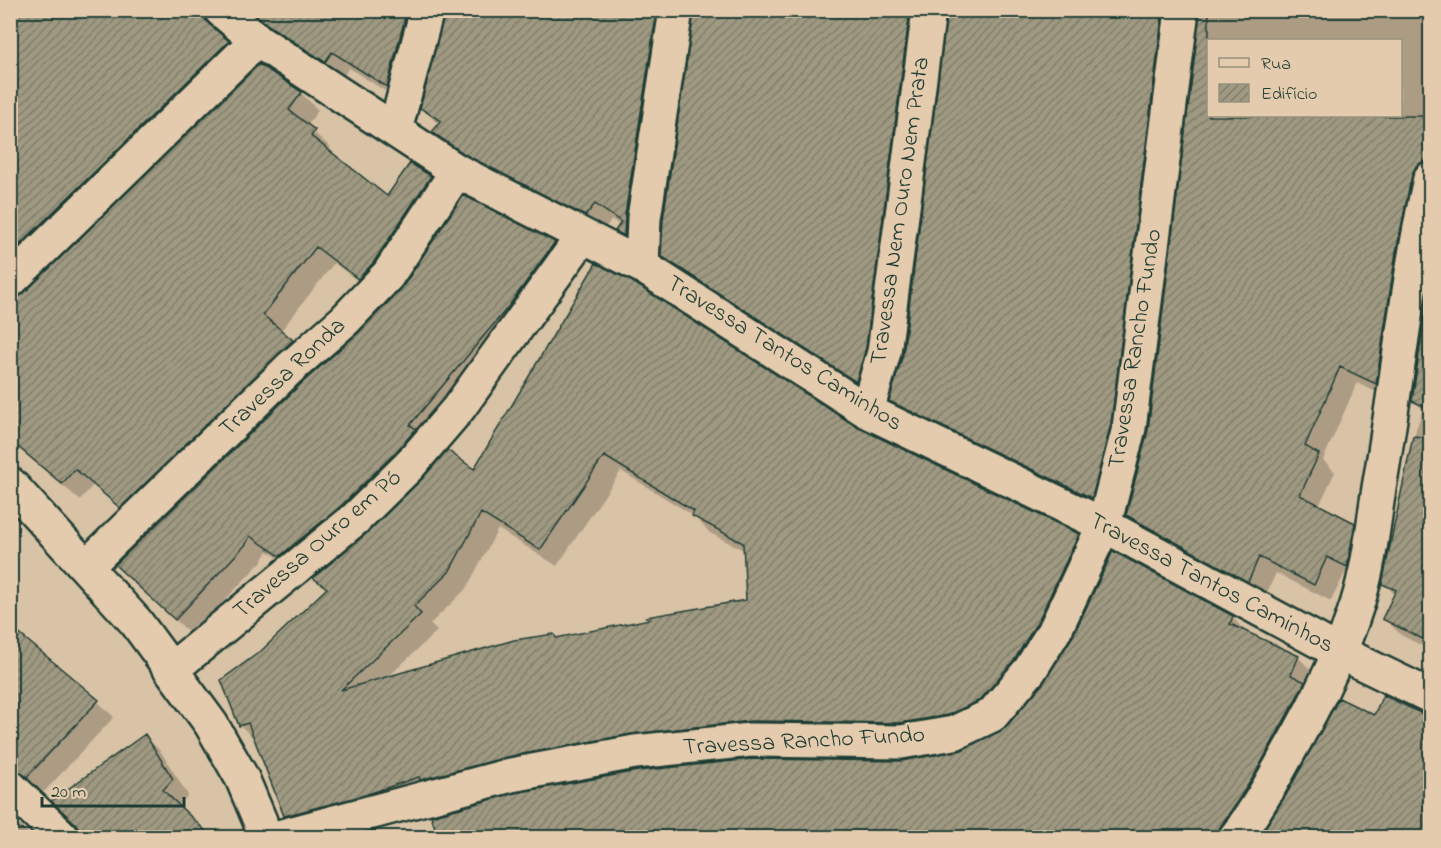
<svg xmlns="http://www.w3.org/2000/svg" width="1441" height="848" viewBox="0 0 1441 848" font-family="'Indie Flower',sans-serif">
	<defs>
		<pattern id="building-hatch" width="6" height="6" patternUnits="userSpaceOnUse" patternTransform="scale(1.5)"><rect width="6" height="6" fill="#9f9982"/><path d="M-1 1l2-2M0 6l6-6M5 7l2-2" fill="none" stroke="#817e6b"/></pattern>
	</defs>
	<rect width="100%" height="100%" fill="#d9c3a6"/>
	<filter id="ink" filterUnits="userSpaceOnUse"><feTurbulence type="fractalNoise" baseFrequency=".0167" numOctaves="2"/><feDisplacementMap in="SourceGraphic" scale="12" xChannelSelector="R" yChannelSelector="G"/><feConvolveMatrix kernelMatrix="1 2 1 2 8 2 1 2 1" color-interpolation-filters="sRGB"/></filter>
	<g filter="url(#ink)">
		<path fill="#0003" fill-rule="evenodd" d="M10 10H229L219 24 220 35 245 59 10 289Z
			M248 10H436L404 103 349 68 342 78 287 41Z
			M447 10H684L634 248 617 231 620 225 612 220 602 231 451 149 434 132 439 125 422 108Z
			M696 10H937L873 397 680 273 663 255Z
			M949 10H1190L1108 514 908 417 891 401 904 355Z
			M1202 10H1430V188L1393 400 1357 383 1323 460 1335 472 1319 506 1354 524 1371 541 1364 583 1345 573 1331 601 1276 573 1265 597 1144 532 1127 515 1149 431ZM1208 40H1400V116H1208Z
			M260 66 301 93 318 110 307 126 331 148 329 152 387 198 411 165 430 178 447 194 376 295 334 263 280 332 309 358 138 523 93 485 80 500 10 442V301L24 296Z
			M464 197 554 244 571 260 298 572 268 551 262 561 192 635 134 582 403 289Z
			M597 265 856 428 1078 535 1095 552 966 731 769 738 303 832 286 815 256 741 241 726 223 680 262 652 327 590 315 578 475 471ZM621 471 694 516 710 533 745 551 747 601 557 639 554 636 387 678 437 631 430 624 466 589 498 529 557 566Z
			M1430 288V650L1401 635 1384 618 1395 595 1384 583 1416 429 1423 410 1413 400Z
			M1232 617 1249 635 1298 657 1315 674 1241 838H439L433 817 901 762 963 751Z
			M10 629 98 702 114 717 44 792 31 784 21 785 10 793Z
			M1374 717 1430 720V838H1260L1287 796Z
			M145 736 161 752 188 795 178 807 210 838H83L82 832Z
			M10 813 16 821 10 827Z
			M20 825 33 838H10V831Z"/>
		<path fill="url(#building-hatch)" stroke="#1f3d34" stroke-width="1.5" fill-rule="evenodd" d="M10 10H203L204 17 209 24 229 41 10 254Z
			M251 10H407L387 87 332 52 325 62 268 25Z
			M445 10H657L625 215 624 236 615 231 621 222 595 204 585 216 466 155 432 132 441 121 420 108Z
			M694 10H910L866 348 856 382 661 256 663 220Z
			M947 10H1163L1111 424 1092 498 889 401 903 354Z
			M1200 10H1209V116H1431V161H1424L1416 166 1412 175 1396 252 1376 384 1340 367 1305 446 1319 454 1300 495 1355 523 1347 567 1327 557 1314 585 1259 557 1248 582 1126 515 1148 430Z
			M259 64 302 92 289 110 315 130 311 136 387 196 410 163 431 176 373 263 358 279 316 247 263 315 293 340 120 508 75 469 62 484 10 440V299L23 294Z
			M463 195 555 242 508 307 410 425 416 429 395 453 342 505 280 556 250 536 246 544 175 620 115 565 302 383 358 333 402 288Z
			M596 263 633 282 857 427 1079 534 1039 619 1015 659 980 700 948 715 900 723 751 721 632 734 507 757 420 780 419 777 365 795 284 816 248 723 239 726 221 680 261 651 327 588 313 578 368 532 422 479 447 450 474 469ZM604 456 694 511 692 516 743 543 746 600 646 617 650 619 556 638 554 634 514 640 341 690 421 614 414 606 449 572 481 513 540 550Z
			M1431 276V409L1412 401Z
			M1413 436 1431 438V643L1382 619 1396 590 1382 584Z
			M1113 551 1233 616 1230 624 1299 656 1291 675 1305 682 1254 776 1220 827 1217 837H438L431 816 515 793 638 771 752 759 901 761 962 750 1006 727 1044 682 1073 636Z
			M10 626 99 700 27 777 15 769H10Z
			M1383 695 1431 718V837H1259L1286 795 1339 698 1374 715Z
			M145 734 173 779 163 790 212 837H81V832L76 824 51 801Z"/>
		<g fill="none" stroke-linecap="round" stroke-linejoin="round">
			<g stroke="#1f3d34" stroke-width="38">
				<path id="minor" d="M221 10 257 40 457 171 642 266 867 411 1104 525 1339 652 1430 696
					M395 130 427 10
					M642 266 644 218 676 10
					M10 281 257 40
					M867 411 884 352 929 10
					M10 484 136 622 211 724 242 778 260 821 264 838
					M87 566 289 369 345 320 388 275 457 171
					M172 669 355 519 409 466 458 409 583 236
					M10 787 63 838
					M275 838 511 775 635 752 751 740 901 742 954 733 992 715 1030 670 1056 628 1104 525 1129 428 1182 10
					M1235 838C1256 811 1272 782 1288 753 1315 706 1341 656 1357 605 1369 567 1373 527 1379 488 1397 385 1407 281 1430 179"/>
			</g>
			<use href="#minor" stroke="#e5cbad" stroke-width="33"/>
		</g>
	</g>
	<g text-anchor="middle" dominant-baseline="central" stroke-width="4.5" stroke-linejoin="round" paint-order="stroke">
		<g font-size="24" fill="#1f3d34" stroke="#e5cbad">
			<text transform="translate(901 211) rotate(-82)">Travessa Nem Ouro Nem Prata</text>
			<text transform="translate(1136 349) rotate(-81)">Travessa Rancho Fundo</text>
			<text transform="translate(784 354) rotate(32)">Travessa Tantos Caminhos</text>
			<text transform="translate(283 378) rotate(-43)">Travessa Ronda</text>
			<text transform="translate(318 545) rotate(-41)">Travessa Ouro em Pó</text>
			<text transform="translate(1211 584) rotate(28)">Travessa Tantos Caminhos</text>
			<text transform="translate(804 742) rotate(-3)">Travessa Rancho Fundo</text>
		</g>
	</g>
	<rect width="1441" height="848" fill="none" stroke="#e5cbad" stroke-width="36"/>
	<rect x="18" y="18" width="1405" height="812" fill="none" stroke="#1f3d34" stroke-width="2" filter="url(#ink)"/>
	<rect x="1207" y="39" width="195" height="78" fill="#e5cbad" stroke="#96927d" stroke-width="1.5"/>
	<rect x="1219" y="58" width="30" height="9" fill="#e5cbad" stroke="#96927d" stroke-width="1.5"/>
	<text x="1261" y="69" font-size="18" fill="#1f3d34">Rua</text>
	<rect x="1219" y="84" width="30" height="18" fill="url(#building-hatch)" stroke="#96927d" stroke-width="1.5"/>
	<text x="1261" y="99" font-size="18" fill="#1f3d34">Edifício</text>
	<path d="M42 797v9h142v-9" fill="none" stroke="#1f3d34" stroke-width="3"/>
	<text x="51" y="797" font-size="18" fill="#1f3d34" stroke="#e5cbad" stroke-width="4.5" paint-order="stroke">20 m</text>
</svg>
